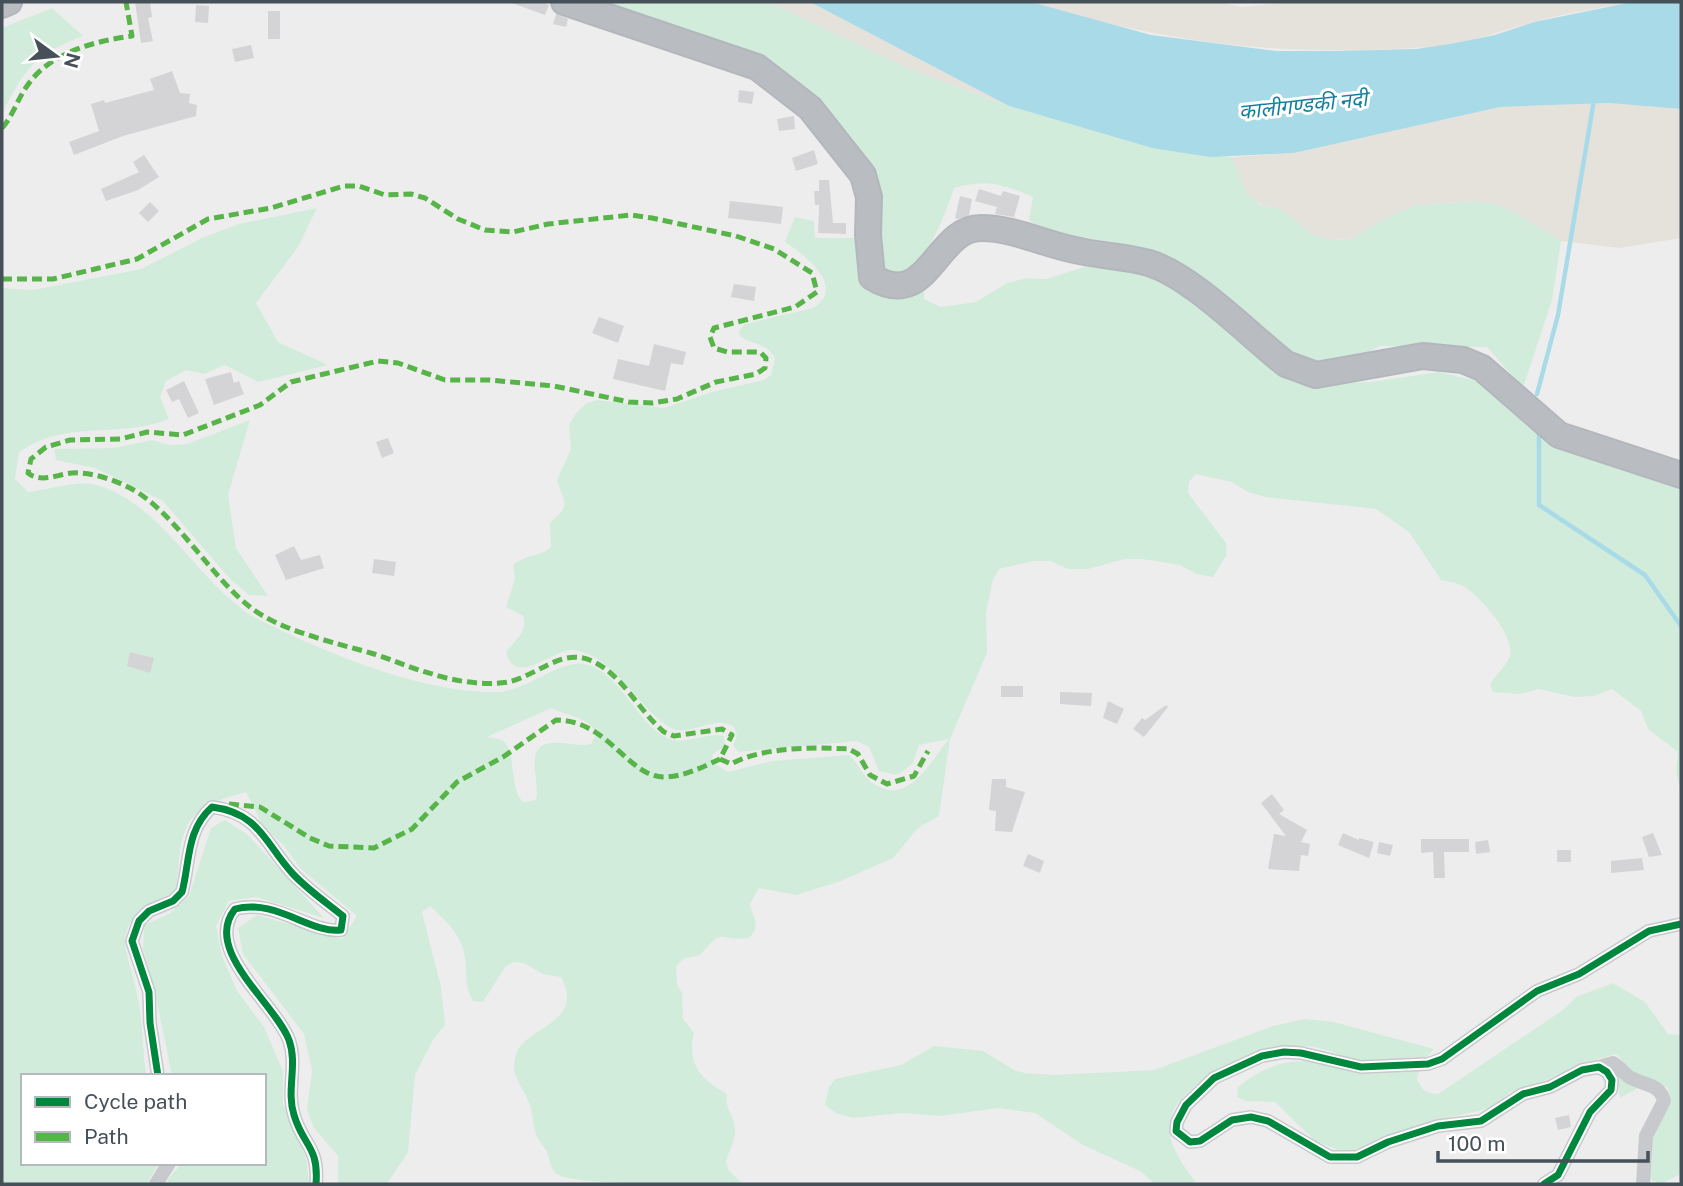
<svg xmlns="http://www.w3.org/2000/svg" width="1683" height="1186" viewBox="0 0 1683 1186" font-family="'Public Sans','Noto Sans Devanagari',sans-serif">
	<rect width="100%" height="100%" fill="#eeeded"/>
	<path fill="#d2ecdc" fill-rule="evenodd" d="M597 2H769L912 70 1009 106 1152 148 1232 157 1248 194 1262 206 1281 209 1312 234 1331 240 1352 239 1385 218 1416 205 1477 201 1495 204 1514 212 1561 241 1552 300 1523 388 1487 347 1380 346 1358 358 1327 366 1300 362 1164 259 1077 238 1048 234 1029 220 1033 197C1003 184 986 179 954 188 943 220 924 279 881 274L873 188 818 105 796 81 772 64Z
		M52 8 83 36C35 54 24 69 2 114V28Z
		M317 208 298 247 256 303 278 342 328 365 258 382 225 365 204 374 186 370 166 381 160 397 169 419C120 439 65 419 19 452L15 479 28 492C44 490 77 481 92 484 150 497 187 561 229 598 237 604 245 613 254 617 321 651 420 693 496 692 526 692 559 659 585 664 621 672 635 722 667 738 685 746 706 732 724 736L725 746 713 754 712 762 728 772 772 761 849 755C858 763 864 778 874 784 909 807 931 760 949 739L919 745 913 763 898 775 879 771 869 747 857 741 738 752 733 745 737 736 734 727C713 714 690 738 671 728 637 708 616 658 575 650 556 646 515 690 506 652 515 640 529 631 523 616L506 607 515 579 513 565C531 551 537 559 551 547L550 523C572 504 564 504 557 480L571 449 569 425 576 413 587 403 597 400 664 408 712 392 764 380 771 375 775 358C765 341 753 346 740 336L739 331 745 324 813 308C848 287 803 254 785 242L795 217 814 221 815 238H855L864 284C883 300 902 292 924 286V299L941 307 976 302 1007 283 1027 278 1047 279 1084 267 1117 266 1149 271 1311 383 1371 382 1439 372 1473 380 1681 487V792L1676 772 1678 752 1648 729 1641 711 1612 689 1594 696 1575 697 1538 689 1520 694 1493 692 1490 685C1495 674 1505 668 1509 658 1518 638 1479 595 1463 586 1456 582 1448 582 1441 580L1409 532 1376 509 1265 497 1248 492 1231 482 1196 474 1189 482 1188 493 1226 543V556L1213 577 1196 574 1180 565 1142 559H1125L1088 569H1068L1051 561H1033L999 569 993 579 986 613 987 653 950 739 939 816 918 828 893 858 841 881 796 895 759 888 750 904C753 919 762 925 749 938 716 942 726 925 700 955L683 959 676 966 677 984 682 993 683 1019 694 1033C686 1064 702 1080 727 1094 725 1111 734 1114 735 1127 736 1140 729 1150 726 1162L729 1171 743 1184C709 1184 580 1186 558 1175 549 1169 551 1161 547 1152 544 1146 538 1141 536 1134 533 1126 533 1117 531 1108 524 1085 506 1075 518 1050 530 1026 585 1022 561 977L543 974 523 963 513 962 505 967 483 1002 473 1001C464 988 467 972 465 957 461 934 446 921 430 906L422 912 441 987 445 1025 433 1040 415 1075 408 1152 387 1184H338V1156L314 1128 307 1110 312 1071 304 1034 243 954 238 928 257 915 342 939 357 916 301 869 284 846 263 826 246 792C178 810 183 827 176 891 98 928 131 945 140 1010 143 1032 143 1054 146 1076H23V1163H159L147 1184H2V288L33 290 141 269 202 238 239 224ZM551 708C566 716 592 717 596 735L591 744C578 747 565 742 552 743 522 745 541 782 536 800L523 802C508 787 517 750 503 741 499 738 491 738 487 737Z
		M250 420 228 495 236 548 268 596 249 595 230 579 163 501 95 468 56 460 54 449 114 448 152 440 169 445 187 444Z
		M225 820 248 835 324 918 256 897 229 901 216 926 222 956 237 991 264 1027 283 1071V1104L306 1157 309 1184H167L168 1179 182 1163H264V1076H172L155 992 143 949 144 925 169 914 189 896 211 828Z
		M1613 983 1645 1002 1668 1034 1681 1035V1174L1661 1184 1649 1179 1650 1138 1671 1104 1668 1088 1653 1080 1620 1098 1617 1078 1621 1059 1616 1054 1584 1063 1528 1088 1510 1092 1497 1105 1479 1111 1441 1119 1351 1151H1341L1315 1141 1275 1102 1246 1101 1237 1097 1238 1087C1280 1053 1307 1061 1359 1063 1344 1057 1328 1049 1313 1047 1272 1040 1178 1077 1170 1122 1166 1143 1185 1168 1197 1184H1155L1140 1171 1083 1145 1035 1113 998 1108 940 1116 902 1113 853 1118 836 1113 825 1105 829 1087 835 1079 901 1065 934 1046 983 1051 1016 1071 1025 1073 1054 1075 1154 1070 1273 1026 1305 1019 1334 1022 1434 1049 1423 1061 1417 1078C1421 1090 1425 1093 1438 1094L1563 1010 1576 997Z"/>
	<path fill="#e5e2dc" d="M769 2H810L1009 106 912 70Z
		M1031 2H1221L1241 7 1292 2H1632C1600 8 1566 13 1533 22 1506 30 1480 39 1451 44 1421 49 1391 49 1361 50 1248 53 1139 36 1031 2Z
		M1609 103 1681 109V238L1620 248 1561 241 1514 212 1495 204 1477 201 1416 205 1385 218 1352 239 1331 240 1312 234 1281 209 1263 206 1247 194 1232 157 1294 153 1500 107Z"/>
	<path fill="#a9dae8" d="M810 2H1031L1151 35 1276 51H1335L1416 49 1450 44 1495 35 1534 22 1632 2H1681V109L1609 103 1500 107 1294 153 1210 157 1152 148 1009 106Z"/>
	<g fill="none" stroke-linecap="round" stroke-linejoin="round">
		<path stroke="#a9dae8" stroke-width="4.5" d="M1537 394 1558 315 1594 100
			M1539 430V505L1645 575 1681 626"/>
	</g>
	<path fill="#d4d4d6" d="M135 2H150L152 17 148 18 153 41 141 43Z
		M541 2 549 5 545 15 512 3Z
		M196 5 209 6 208 23 195 22Z
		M268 11H280V39H268Z
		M556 14 568 19 566 27 553 24Z
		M251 45 254 58 235 62 232 49Z
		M172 71 180 93 190 94 189 103 197 105 196 116 123 136 74 155 69 142 99 131 91 104 104 100 105 103 154 90 150 79Z
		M739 90 754 92 752 104 738 102Z
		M794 116 795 129 779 131 777 119Z
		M814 150 818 164 796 171 792 158Z
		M144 155 159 177 138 190 106 201 101 189 139 172 133 162Z
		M819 180H829L833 223H846V234L818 233 819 205H815L814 191H819Z
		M979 189 1001 196 1003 191 1020 196 1014 217 995 214 997 207 975 201Z
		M960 196 972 199 969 216 958 219 955 218Z
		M730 201 783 207 781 224 728 218Z
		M150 202 159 211 148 222 139 213Z
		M734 284 756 287 754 301 731 297Z
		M599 317 624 326 618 343 592 333Z
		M654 344 686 352 683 365 671 363 665 391 613 379 618 359 649 366Z
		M231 372 234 383 239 381 244 394 214 405 205 379Z
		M184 381 199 413 188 418 179 399 172 402 166 390Z
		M388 438 394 453 382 458 376 442Z
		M294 546 301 560 320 555 324 568 286 580 275 555Z
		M374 559 396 562 394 576 372 573Z
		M130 652 154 658 150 673 127 666Z
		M1001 686H1023V697H1001Z
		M1060 692 1092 693 1091 706 1060 704Z
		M1108 701 1124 709 1117 724 1103 718Z
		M1166 705 1168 707 1144 737 1133 729 1142 718 1145 720Z
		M992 779H1006V787L1025 792 1012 832 995 831 996 811 989 810Z
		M1272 794 1284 810 1279 814 1307 830 1301 842 1310 844 1308 856 1301 855 1299 871 1268 869 1274 834 1286 836 1261 803Z
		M1343 833 1359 840V838L1374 842 1369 858 1338 845Z
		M1653 833 1662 855 1649 857 1642 837Z
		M1421 839H1469V852H1444L1445 878H1434L1433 852 1421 853Z
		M1488 840 1490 852 1476 854 1475 842Z
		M1379 842 1393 845 1390 856 1377 853Z
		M1557 850H1571V862H1557Z
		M1028 854 1044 861 1040 873 1023 866Z
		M1642 858 1644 870 1611 873V861Z
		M1569 1115 1571 1127 1558 1130 1555 1118Z"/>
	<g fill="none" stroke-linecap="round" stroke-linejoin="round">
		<g stroke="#b3b7bc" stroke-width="28">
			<path id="highway" d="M564 2 757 67 810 108 863 175 869 197 868 235 872 277C929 312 935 228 981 228 1014 228 1044 244 1075 250 1099 256 1125 256 1149 263 1192 276 1249 335 1286 364L1316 375 1423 356 1463 360 1482 368 1559 435 1681 475
				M2 5 9 2"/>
		</g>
		<path stroke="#c7c9cc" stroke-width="14" d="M1599 1067 1613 1063C1620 1067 1624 1074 1631 1078 1645 1085 1660 1084 1664 1101L1646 1136 1643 1184
			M158 1076 150 1023 149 992 132 941 139 921 149 911 173 901 182 892C190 862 186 830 212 807 260 813 265 844 293 874 308 890 327 903 343 916L341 930C311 934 275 898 235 909 202 950 275 1003 289 1040 298 1065 286 1090 294 1115 303 1146 319 1146 316 1184
			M156 1184 169 1163
			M1544 1184 1558 1175 1590 1112 1611 1090 1612 1080 1607 1072 1599 1067 1582 1070 1550 1087 1523 1094 1481 1121 1438 1126 1388 1142 1357 1157H1330L1268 1121 1251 1117 1232 1120 1200 1141 1190 1142 1176 1131 1177 1122 1186 1105 1214 1078 1262 1056 1284 1052 1301 1053 1361 1067 1428 1064 1442 1059 1537 991 1579 974 1649 931 1681 924"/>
		<use href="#highway" stroke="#b9bdc2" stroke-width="24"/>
		<path stroke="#57b448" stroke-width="5" stroke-dasharray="10 5" stroke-linecap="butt" d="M2 128C13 116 17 100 27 86 49 53 94 41 132 36L126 2
			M2 279H53L137 259 208 219 271 208 344 186H359L385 195 411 194 425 198 458 219 485 230 513 232 548 224 631 215 652 218 736 236 774 249 812 273 817 292 795 307 714 328 710 337 714 348 727 352H760L766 358 765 368 756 374 716 382 677 399 652 403 629 402 554 386 490 380H445L398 363 378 361 291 382 260 405 183 435 147 432 121 439 70 440 46 447 31 459 28 473C43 485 63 471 79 473 97 474 114 480 130 488 174 511 209 575 250 607 280 631 337 643 374 654 393 660 410 668 429 673 453 681 483 686 508 682 537 676 562 647 592 661 622 674 639 711 664 732L674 736 722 729 732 735 720 759 731 764C762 747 813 747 849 749L858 754 870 775 887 784 914 776 928 751
			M229 804 260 807 310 838 329 846 374 848 412 829 457 782 503 757 556 720C608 720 628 777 664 777 683 777 703 767 720 759"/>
		<g stroke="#fff" stroke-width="11">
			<path id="cycleway" d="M158 1076 150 1023 149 992 132 941 139 921 149 911 173 901 182 892C190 862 186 830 212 807 260 813 265 844 293 874 308 890 327 903 343 916L341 930C311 934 275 898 235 909 202 950 275 1003 289 1040 298 1065 286 1090 294 1115 303 1146 319 1146 316 1184
				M1544 1184 1558 1175 1590 1112 1611 1090 1612 1080 1607 1072 1599 1067 1582 1070 1550 1087 1523 1094 1481 1121 1438 1126 1388 1142 1357 1157H1330L1268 1121 1251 1117 1232 1120 1200 1141 1190 1142 1176 1131 1177 1122 1186 1105 1214 1078 1262 1056 1284 1052 1301 1053 1361 1067 1428 1064 1442 1059 1537 991 1579 974 1649 931 1681 924"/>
		</g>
		<use href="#cycleway" stroke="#00873e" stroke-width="7"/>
	</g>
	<g text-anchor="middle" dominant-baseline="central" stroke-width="6" stroke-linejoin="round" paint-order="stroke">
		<g font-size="21" font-style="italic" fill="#147f9d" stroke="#fff">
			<text transform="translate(1303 105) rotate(-6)">कालीगण्डकी नदी</text>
		</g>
	</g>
	<rect width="1683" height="1186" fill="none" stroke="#465059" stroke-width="7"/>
	<rect x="21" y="1074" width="245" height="91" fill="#ffffff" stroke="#b5b9bd" stroke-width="2"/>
	<rect x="35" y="1097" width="35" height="10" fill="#00873e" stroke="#b5b9bd" stroke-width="2"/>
	<text x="84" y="1109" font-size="21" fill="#465059">Cycle path</text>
	<rect x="35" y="1132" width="35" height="10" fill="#57b448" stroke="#b5b9bd" stroke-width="2"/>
	<text x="84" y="1144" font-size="21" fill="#465059">Path</text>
	<g transform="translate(56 56) rotate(105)" stroke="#ffffff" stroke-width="5" paint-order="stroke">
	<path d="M0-5L12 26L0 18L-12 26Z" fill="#465059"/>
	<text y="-10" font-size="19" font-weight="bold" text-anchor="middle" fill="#465059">N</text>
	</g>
	<path d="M1438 1151v10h210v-10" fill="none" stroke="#465059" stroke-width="3.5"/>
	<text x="1448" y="1151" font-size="21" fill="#465059" stroke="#ffffff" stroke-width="5" paint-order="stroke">100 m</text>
</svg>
